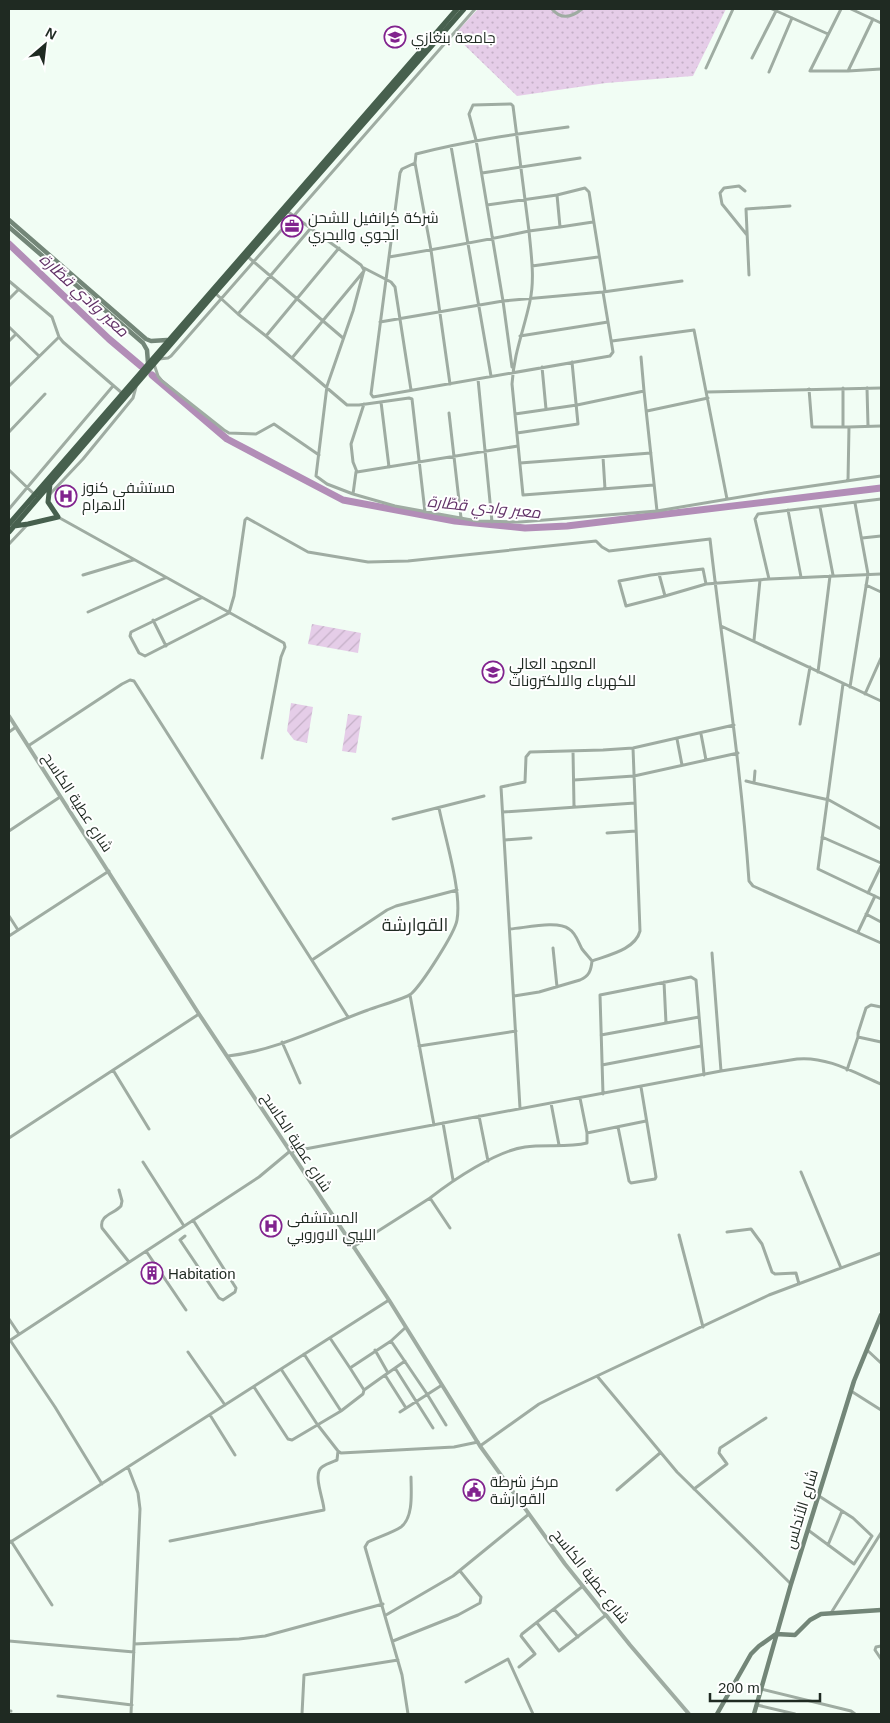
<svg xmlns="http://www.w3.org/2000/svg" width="890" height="1723" viewBox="0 0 890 1723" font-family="Helvetica,Cairo,sans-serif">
	<defs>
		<pattern id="grass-dots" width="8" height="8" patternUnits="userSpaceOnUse" patternTransform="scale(1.25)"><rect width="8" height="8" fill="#e5cde8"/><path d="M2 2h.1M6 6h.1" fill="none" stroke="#c4b0c7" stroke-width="1.8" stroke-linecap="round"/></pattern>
		<pattern id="garden-furrows" width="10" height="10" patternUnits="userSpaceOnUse" patternTransform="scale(1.25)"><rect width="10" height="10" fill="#e5cde8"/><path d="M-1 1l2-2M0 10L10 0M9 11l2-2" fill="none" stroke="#c4b0c7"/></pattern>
	</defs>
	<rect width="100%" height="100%" fill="#f1fdf4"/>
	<path fill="url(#grass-dots)" d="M478 9H726L693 76 606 83 517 96 454 35Z"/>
	<path fill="url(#garden-furrows)" d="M312 624 361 633 358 653 308 644Z
		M291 703 313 707 307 743 294 740 287 731Z
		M348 714 362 716 356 753 342 751Z"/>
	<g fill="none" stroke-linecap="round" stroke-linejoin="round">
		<path stroke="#b28db7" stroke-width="7" d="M9 244 109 339 141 366
			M152 375 227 439 343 500 455 521 525 528 567 526 881 488"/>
		<path stroke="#9faca2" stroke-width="3" d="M552 9C561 20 572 17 582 9
			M772 9 828 34
			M841 9 810 71H848L873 19
			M851 9 881 23
			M752 58 776 11
			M706 68 733 9
			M848 71 881 69
			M769 72 792 18
			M451 146 491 376
			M415 163 402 169 400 173 371 394 373 397 610 356 613 352 603 292
			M482 173 580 158
			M745 191 739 186 724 188 720 193 722 204 747 235
			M487 205 557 195
			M287 211 361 265 364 270 353 311 327 386 316 476 327 484 353 494 395 506 477 521 520 522 657 511 770 492 881 476
			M560 227 593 222
			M247 256 343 338
			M389 257C436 249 483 241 529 231L513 106 511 104 473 105 469 114 476 140 503 301 512 367
			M532 266 598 257
			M364 268 391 282 395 287 411 390
			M749 275 746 209 790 206
			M9 281 52 317 59 337 63 342 122 393
			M605 291 589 192 585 188 557 195 560 227 529 231C531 254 535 278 530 301 524 330 514 352 512 384L523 495 654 485
			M215 293 238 314 266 336 347 405H359L409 398 412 399 425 512
			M9 299 19 289
			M238 314 310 229
			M380 322 503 301 603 292 682 281
			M9 327 39 356
			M266 336 339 248
			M520 336 608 322
			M9 341 16 334
			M612 341 694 330 727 499
			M641 357 644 391
			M292 358 364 271
			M159 359 168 358 171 356 475 9
			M154 364 158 376 162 381 224 430 229 433 256 434 274 424 319 455
			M542 367 546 409
			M478 379 492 522
			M450 384 431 250 415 163 416 154C466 141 516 134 568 127
			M9 386 59 337
			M867 388 868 426
			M809 389 812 427H849
			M707 392 881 388
			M381 402 389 467
			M364 404 351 444 353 462 357 472 518 446
			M647 411 708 398
			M449 413 461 518
			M515 414 577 405 644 391 657 511
			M843 427V388
			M9 432 45 394
			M517 433 578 424 572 362
			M603 457 605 489
			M520 463 651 453
			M9 470 34 494
			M848 481 849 427 881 426
			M50 494 83 459 133 398 136 387
			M353 494 356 472
			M820 507 833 575
			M9 509 113 386
			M788 510 801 577
			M58 517 284 643 285 647 281 657 262 758
			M862 538 881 536
			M9 544 27 525
			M659 574 665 596
			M83 575 133 560
			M769 579 755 519 758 514 881 499
			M706 584 703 569 651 575 619 581 626 606 665 596 706 584 769 579 881 574
			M866 585 881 592
			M201 598 131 632 130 636 139 653 145 656 229 613 234 596 245 520 247 518 308 552 368 562 408 561 596 541 602 547 609 551 710 539C723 653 741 766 749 881L753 886 881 943
			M88 612 165 578
			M153 620 166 646
			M721 626 881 701
			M754 640 760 580
			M818 672 830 576
			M843 684 818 869 881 899
			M850 687 868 574 855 503
			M865 694 881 658
			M800 724 810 667
			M9 732 16 727
			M701 734 706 760
			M677 739 682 765
			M28 746 122 684 130 680 134 681 348 1017
			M573 751 574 806
			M755 771 754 783 829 800 881 829
			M574 780 634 776 738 753
			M746 781 754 783
			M503 812 635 803
			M393 819 484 796
			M9 831 60 797
			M607 833 636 831
			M822 837 881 863
			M505 840 531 838
			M868 893 881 866
			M866 914 881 922
			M9 916 18 930
			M510 929C525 928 558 920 569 929 576 933 578 942 582 949 585 953 589 957 592 961 591 971 589 976 580 980L539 992 514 996
			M858 932 875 896
			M9 936 109 871
			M553 948 557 987
			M712 953 721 1071
			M312 960 387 910 396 906 457 890
			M592 961C608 955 635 950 640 931L633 748
			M664 982 666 1023
			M410 995 434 1125
			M881 1007 871 1005 866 1008 858 1033V1037L881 1042
			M601 1035 699 1017
			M282 1042 300 1083
			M419 1046 516 1031
			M228 1056C275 1051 324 1026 368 1010 377 1006 405 999 411 994 422 984 455 933 457 920 462 891 445 838 439 808
			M602 1065 701 1046
			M113 1070 149 1129
			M847 1070 858 1037
			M603 1094 600 995 691 977 696 980 704 1075
			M551 1103 559 1145
			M520 1108 501 787 525 782 526 757 530 752 603 750 633 748 734 725
			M479 1116 488 1161
			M443 1123 453 1180
			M618 1127 629 1181 631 1183 655 1179 656 1177 641 1087
			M587 1133 646 1121
			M9 1138 199 1014
			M143 1162 184 1226
			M801 1172 841 1268
			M119 1190 122 1201 121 1206C114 1214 99 1215 102 1228L129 1262
			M430 1198C453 1180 496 1151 525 1147 545 1144 567 1148 587 1143V1133L580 1098
			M727 1232 751 1229 762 1244 772 1272 775 1274 796 1273 799 1284
			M679 1235 703 1327
			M185 1236 180 1240 219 1298 223 1300 235 1292 236 1288 193 1220
			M353 1247 430 1198 450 1228
			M146 1251 186 1310
			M9 1319 19 1334
			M330 1338 350 1368 391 1341 405 1328
			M10 1340 55 1407 102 1484
			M9 1341 259 1177 289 1152 721 1071 797 1059C827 1056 855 1073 881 1084
			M391 1341 427 1394 446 1425
			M375 1350 388 1373 385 1375 406 1408
			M867 1350 881 1363
			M188 1352 225 1405
			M304 1354 341 1411
			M395 1368 433 1428
			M388 1373 405 1361
			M597 1376 677 1472 791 1584
			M254 1387 288 1439 292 1440 341 1411 363 1394 364 1390 350 1368
			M364 1390 385 1375
			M851 1391 881 1410
			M400 1412 442 1385
			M210 1415 235 1455
			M480 1446 539 1404 563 1392 769 1295 881 1253
			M338 1451 341 1453 454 1447 478 1442
			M128 1467 138 1493 140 1509 131 1714
			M694 1489 727 1464 719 1453 720 1448 766 1418
			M617 1490 660 1453
			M808 1530 854 1564 872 1536 853 1518 819 1496
			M11 1541 52 1605
			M170 1541 324 1510C324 1500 312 1474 322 1467 326 1464 332 1462 337 1460L338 1451 317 1424 281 1369
			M9 1543 389 1300
			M828 1545 842 1511
			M554 1609 578 1637
			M831 1613 881 1533
			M386 1615 453 1576 529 1514
			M537 1623 559 1651 606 1615
			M9 1641 134 1652
			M393 1641 458 1615 480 1603 481 1597 460 1571
			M134 1644 239 1639 265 1636 383 1604
			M881 1646 876 1647 875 1650 881 1659
			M519 1667 535 1654 521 1636 522 1634 583 1586
			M466 1682 508 1659 533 1714
			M761 1689 851 1711 855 1714
			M58 1696 132 1705
			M757 1705 795 1714
			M9 1711H11
			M302 1714 304 1675 398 1660
			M408 1714 402 1675 365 1547 368 1542C378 1537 392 1533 401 1527 414 1517 411 1491 411 1477"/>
		<path stroke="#9faca2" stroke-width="4" d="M9 716 199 1014 389 1300 480 1446 565 1564 630 1645 689 1714"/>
		<path stroke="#738678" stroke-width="4.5" d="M9 220 146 339 151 341 167 340
			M9 227 143 343 147 350 148 363
			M717 1714 751 1654 759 1646 776 1634 795 1635 810 1620 821 1614 881 1610
			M754 1714 791 1584 854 1381 881 1315"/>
		<path stroke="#47604e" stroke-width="5" d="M9 524 457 9
			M14 526 28 524 58 517 48 502 50 484
			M9 532 215 293 464 9"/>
	</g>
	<defs>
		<g id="university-ring" transform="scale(1.125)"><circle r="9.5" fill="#fff" stroke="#81238e" stroke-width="1.5"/><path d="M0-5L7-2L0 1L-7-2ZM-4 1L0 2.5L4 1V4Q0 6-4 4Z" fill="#81238e"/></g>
		<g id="office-ring" transform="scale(1.125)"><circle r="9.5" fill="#fff" stroke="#81238e" stroke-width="1.5"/><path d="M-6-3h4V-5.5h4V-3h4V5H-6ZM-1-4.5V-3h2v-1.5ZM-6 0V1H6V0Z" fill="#81238e"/></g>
		<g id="hospital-ring" transform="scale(1.125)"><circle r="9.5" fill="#fff" stroke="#81238e" stroke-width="1.5"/><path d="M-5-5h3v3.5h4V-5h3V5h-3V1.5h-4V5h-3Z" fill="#81238e"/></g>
		<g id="building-ring" transform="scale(1.125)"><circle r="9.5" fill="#fff" stroke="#81238e" stroke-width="1.5"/><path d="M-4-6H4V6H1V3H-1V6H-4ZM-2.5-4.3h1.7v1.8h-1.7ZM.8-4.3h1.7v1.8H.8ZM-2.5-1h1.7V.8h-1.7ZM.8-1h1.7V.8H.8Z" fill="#81238e"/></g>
		<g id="civic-ring" transform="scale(1.125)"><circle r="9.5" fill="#fff" stroke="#81238e" stroke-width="1.5"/><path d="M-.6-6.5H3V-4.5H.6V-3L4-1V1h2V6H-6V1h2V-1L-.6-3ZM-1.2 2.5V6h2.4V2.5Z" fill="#81238e"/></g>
	</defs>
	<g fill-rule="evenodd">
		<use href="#university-ring" x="395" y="37"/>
		<use href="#office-ring" x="292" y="226"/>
		<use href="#hospital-ring" x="66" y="496"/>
		<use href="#university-ring" x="493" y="672"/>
		<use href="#hospital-ring" x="271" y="1226"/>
		<use href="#building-ring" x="152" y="1273"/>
		<use href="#civic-ring" x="474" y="1490"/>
	</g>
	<g text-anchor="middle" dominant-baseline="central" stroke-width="4" stroke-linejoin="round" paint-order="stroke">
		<g font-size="15" fill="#1f2a22" stroke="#fff" text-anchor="start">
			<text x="411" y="37">جامعة بنغازي</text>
			<text x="308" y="217">شركة كرانفيل للشحن<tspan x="308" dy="17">الجوي والبحري</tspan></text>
			<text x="82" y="487">مستشفى كنوز<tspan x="82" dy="17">الاهرام</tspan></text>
			<text x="509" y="663">المعهد العالي<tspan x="509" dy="17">للكهرباء والالكترونات</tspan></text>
			<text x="287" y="1217">المستشفی<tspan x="287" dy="17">الليبي الاوروبي</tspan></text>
			<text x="168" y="1273">Habitation</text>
			<text x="490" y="1481">مركز شرطة<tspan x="490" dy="17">القوارشة</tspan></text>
		</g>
		<g font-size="15" fill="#1f2a22" stroke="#fff">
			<text transform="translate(78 802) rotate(57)">شارع عطية الكاسح</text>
			<text transform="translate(297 1142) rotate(57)">شارع عطية الكاسح</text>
			<text transform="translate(801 1509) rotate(-73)">شارع الأندلس</text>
			<text transform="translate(591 1576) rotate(52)">شارع عطية الكاسح</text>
		</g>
		<g font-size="16" font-style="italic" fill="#613267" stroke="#fff">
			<text transform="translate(84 295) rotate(43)">معبر وادي قطّارة</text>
			<text transform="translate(484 507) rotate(6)">معبر وادي قطّارة</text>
		</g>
		<g font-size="18" fill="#1f2a22" stroke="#fff">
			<text x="415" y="925">القوارشة</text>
		</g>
	</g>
	<rect width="890" height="1723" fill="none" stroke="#1f2a22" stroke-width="20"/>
	<g transform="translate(45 45) rotate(28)" stroke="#ffffff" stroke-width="4" paint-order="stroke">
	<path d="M0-4L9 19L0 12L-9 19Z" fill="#1f2a22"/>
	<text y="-8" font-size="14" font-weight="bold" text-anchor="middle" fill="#1f2a22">N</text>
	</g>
	<path d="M710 1693v8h110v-8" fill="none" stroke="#1f2a22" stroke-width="2.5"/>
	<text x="718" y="1693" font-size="15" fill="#1f2a22" stroke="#ffffff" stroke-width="4" paint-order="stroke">200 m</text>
</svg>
